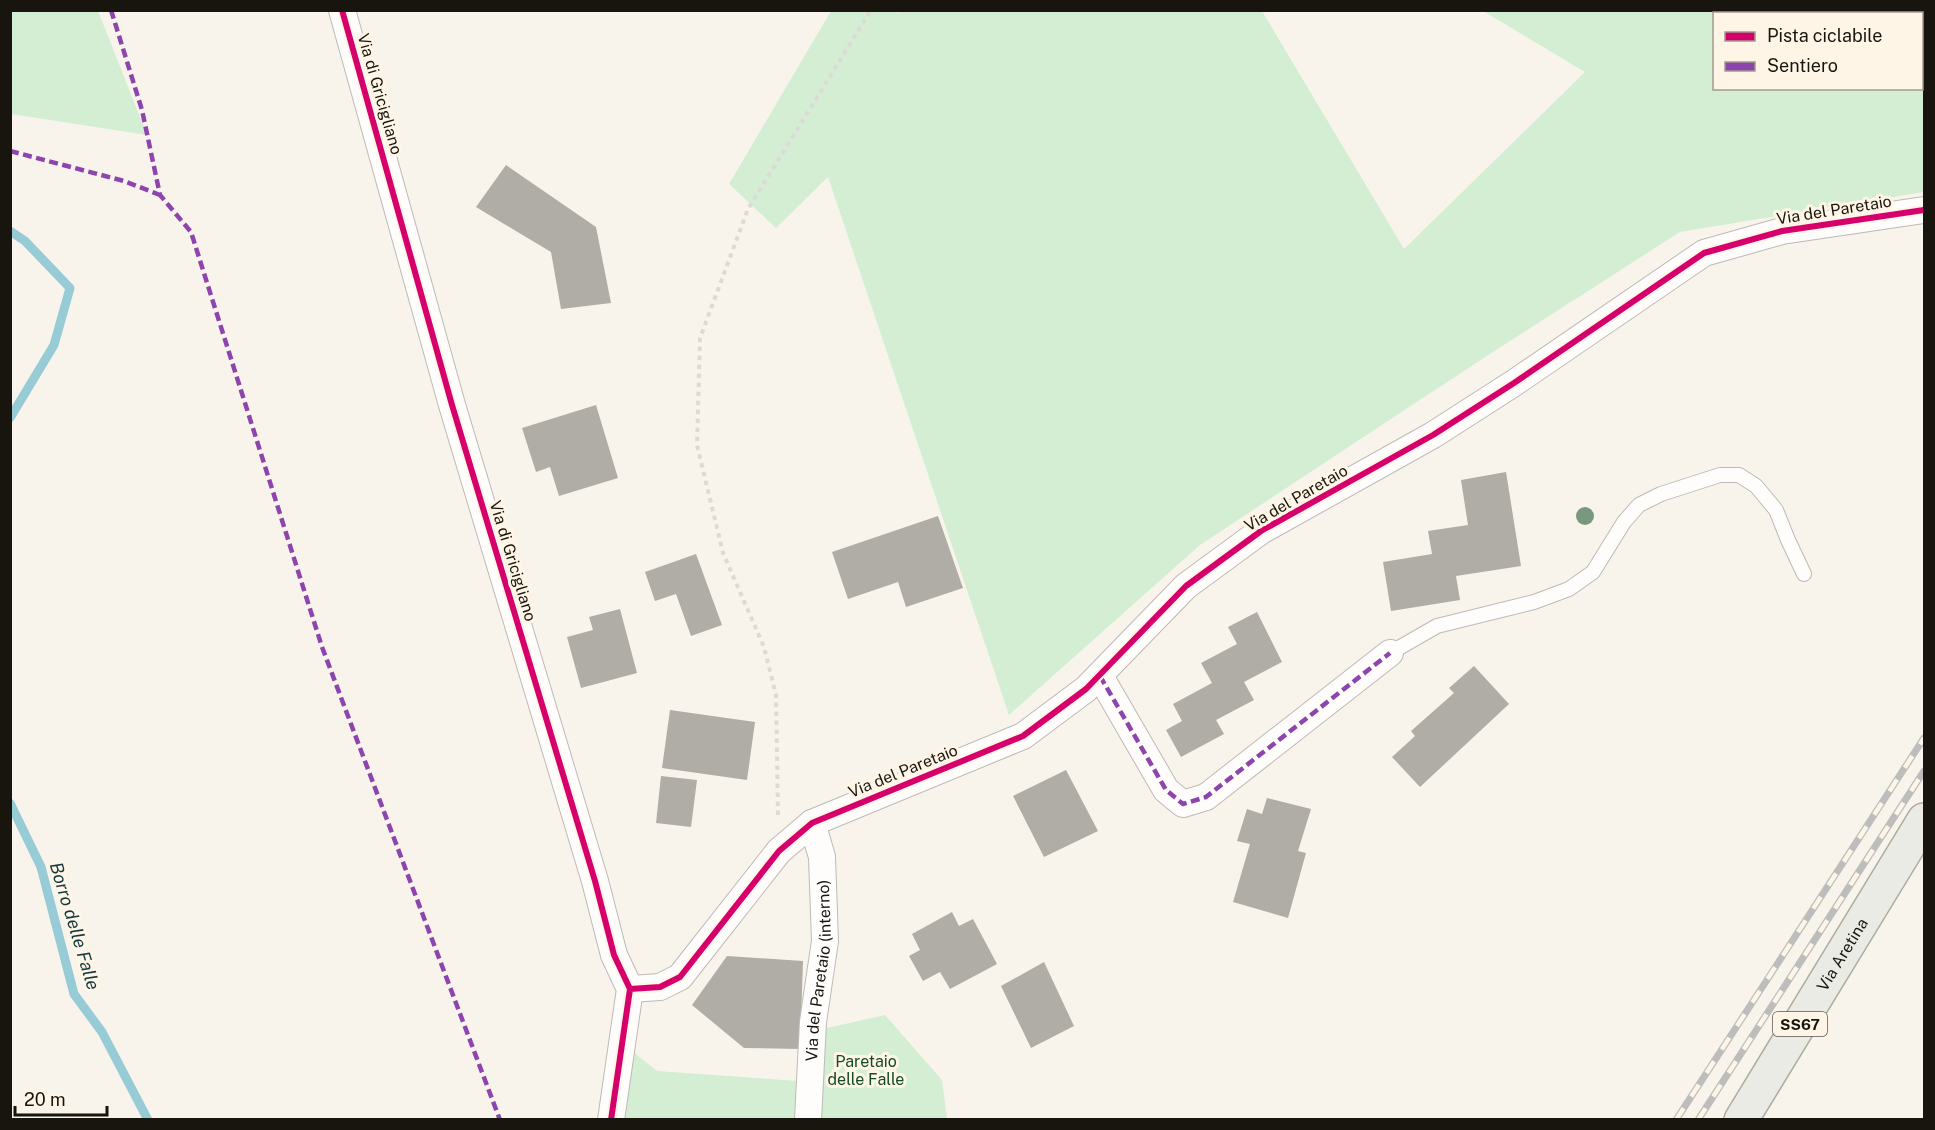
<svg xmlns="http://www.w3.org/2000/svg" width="1935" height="1130" viewBox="0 0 1935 1130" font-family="'Public Sans',sans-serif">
	<rect width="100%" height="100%" fill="#f8f4ec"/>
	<path fill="#d3eed3" d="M10 11H98L147 135 11 114Z
		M893 11 899 13 901 10 1262 11 1404 249 1585 72 1483 11H1844L1850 13 1714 14V88H1922V56L1924 58V192L1680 232 1479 361 1200 545 1009 715 828 177 776 228 729 184 831 11Z
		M885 1015 942 1080 947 1119 611 1120 622 1043 657 1071 798 1081 827 1028Z"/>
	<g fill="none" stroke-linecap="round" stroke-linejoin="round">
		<path stroke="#97cbd5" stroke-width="9" d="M10 231 25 241 70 288 54 345 10 418
			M10 803 41 867 74 994 102 1032 148 1120"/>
	</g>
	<path fill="#b0aca6" d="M506 165 596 227 611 303 561 309 551 252 476 207Z
		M596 405 618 478 559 496 550 467 536 472 522 428Z
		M1506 472 1521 566 1456 576 1460 600 1391 611 1383 562 1432 554 1428 531 1468 525 1461 480Z
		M938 516 963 588 906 607 898 582 848 599 832 552Z
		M696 554 722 625 691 636 676 594 655 601 645 572Z
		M620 609 637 673 581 688 567 637 593 630 589 617Z
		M1257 612 1282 662 1244 682 1254 700 1216 720 1224 734 1181 757 1166 730 1182 721 1173 704 1212 683 1201 663 1237 644 1228 627Z
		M1474 666 1509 704 1420 787 1392 757 1415 736 1411 731 1454 693 1449 688Z
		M670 710 755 722 747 780 662 768Z
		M1066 770 1098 831 1044 857 1013 796Z
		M661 776 697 780 691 827 656 823Z
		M1267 798 1311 809 1298 851 1306 853 1288 918 1233 902 1250 844 1237 841 1247 809 1262 814Z
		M952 912 959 926 973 919 997 964 950 989 940 972 923 981 909 956 920 950 912 934Z
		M727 956 803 961 800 1049 744 1048 692 1005Z
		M1044 962 1074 1026 1031 1048 1001 986Z"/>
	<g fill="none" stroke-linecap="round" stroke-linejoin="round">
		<g stroke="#bebab3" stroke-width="16">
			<path id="lane" d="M1390 653 1437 626 1534 602 1569 589 1593 572 1624 522 1639 505 1661 494 1720 475H1739L1756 486 1776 510 1788 540 1804 574"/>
		</g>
		<g stroke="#bebab3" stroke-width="28">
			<g id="street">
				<path d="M342 10 452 405 595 881 614 955 630 989 611 1120"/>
				<path d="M1100 676 1166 790 1183 804 1206 797 1390 653"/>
				<path d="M630 989 660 987 680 977 779 851 812 823 1023 736 1086 689 1186 586 1261 531 1433 435 1514 383 1704 253 1782 231 1924 210"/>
				<path id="s1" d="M808 1120 813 1022 825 941 822 857 812 823"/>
			</g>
		</g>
		<g stroke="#acac9e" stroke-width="36">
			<g id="primary">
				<path id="s2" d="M1741 1120 1924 820"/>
			</g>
		</g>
		<path stroke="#dbdad7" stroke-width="4" stroke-dasharray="4.5 4.5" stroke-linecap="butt" d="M778 815 776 695 764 647 723 553 697 445 700 338 748 209 871 10"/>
		<use href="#lane" stroke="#fefdfc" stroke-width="14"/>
		<use href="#street" stroke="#fefdfc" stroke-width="26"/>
		<use href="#primary" stroke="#eaebe4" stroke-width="33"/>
		<g stroke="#bdbdbb" stroke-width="7">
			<path id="rail" d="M1676 1120 1924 738
				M1698 1120 1924 771"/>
		</g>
		<use href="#rail" stroke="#fef5e6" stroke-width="4.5" stroke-dasharray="14" stroke-linecap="butt"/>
		<path stroke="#8e44ad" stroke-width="4.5" stroke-dasharray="9 4.5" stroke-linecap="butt" d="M111 10 142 110 160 195 191 232 322 647 500 1120
			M10 151 124 181 160 195
			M1100 676 1166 790 1183 804 1206 797 1390 653"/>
		<g stroke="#fef5e6" stroke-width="10">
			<path id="cycleway" d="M342 10 452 405 595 881 614 955 630 989 611 1120
				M630 989 660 987 680 977 779 851 812 823 1023 736 1086 689 1186 586 1261 531 1433 435 1514 383 1704 253 1782 231 1924 210"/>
		</g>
		<use href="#cycleway" stroke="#d6006c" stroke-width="6"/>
	</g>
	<circle fill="#7a977f" cx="1585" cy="516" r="9"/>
	<g text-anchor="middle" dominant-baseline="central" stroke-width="6" stroke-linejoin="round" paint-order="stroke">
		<rect fill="#fef5e6" stroke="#5d5850" stroke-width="1.5" x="1773" y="1012" width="54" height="24" rx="4.5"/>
		<g font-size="15" font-weight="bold" fill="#18150f">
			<text x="1800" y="1024">SS67</text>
		</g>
		<g font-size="16" fill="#18150f" stroke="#fef5e6">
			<text transform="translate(380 94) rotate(74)">Via di Gricigliano</text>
			<text transform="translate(1834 210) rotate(-9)">Via del Paretaio</text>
			<text transform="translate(1296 498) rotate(-30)">Via del Paretaio</text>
			<text transform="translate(513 561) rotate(73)">Via di Gricigliano</text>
			<text transform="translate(903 771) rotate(-22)">Via del Paretaio</text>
			<text stroke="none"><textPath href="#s2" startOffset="194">Via Aretina</textPath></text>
			<text stroke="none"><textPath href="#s1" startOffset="150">Via del Paretaio (interno)</textPath></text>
		</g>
		<g font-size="16" fill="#134b25" stroke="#fef5e6">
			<text x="866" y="1061">Paretaio<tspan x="866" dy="18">delle Falle</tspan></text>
		</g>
		<g font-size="18" font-style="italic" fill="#143940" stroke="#fef5e6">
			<text transform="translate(75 926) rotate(73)">Borro delle Falle</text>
		</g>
	</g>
	<rect width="1935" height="1130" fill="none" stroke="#18150f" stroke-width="24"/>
	<rect x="1713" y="12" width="210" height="78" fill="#fef5e6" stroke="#a29b90" stroke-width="1.5"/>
	<rect x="1725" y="32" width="30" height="9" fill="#d6006c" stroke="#a29b90" stroke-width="1.5"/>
	<text x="1767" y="42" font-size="18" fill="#18150f">Pista ciclabile</text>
	<rect x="1725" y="62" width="30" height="9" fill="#8e44ad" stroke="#a29b90" stroke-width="1.5"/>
	<text x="1767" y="72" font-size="18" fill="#18150f">Sentiero</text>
	<path d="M15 1106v9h92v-9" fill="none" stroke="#18150f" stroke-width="3"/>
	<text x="24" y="1106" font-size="18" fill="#18150f" stroke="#fef5e6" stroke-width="4.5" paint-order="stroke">20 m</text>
</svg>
